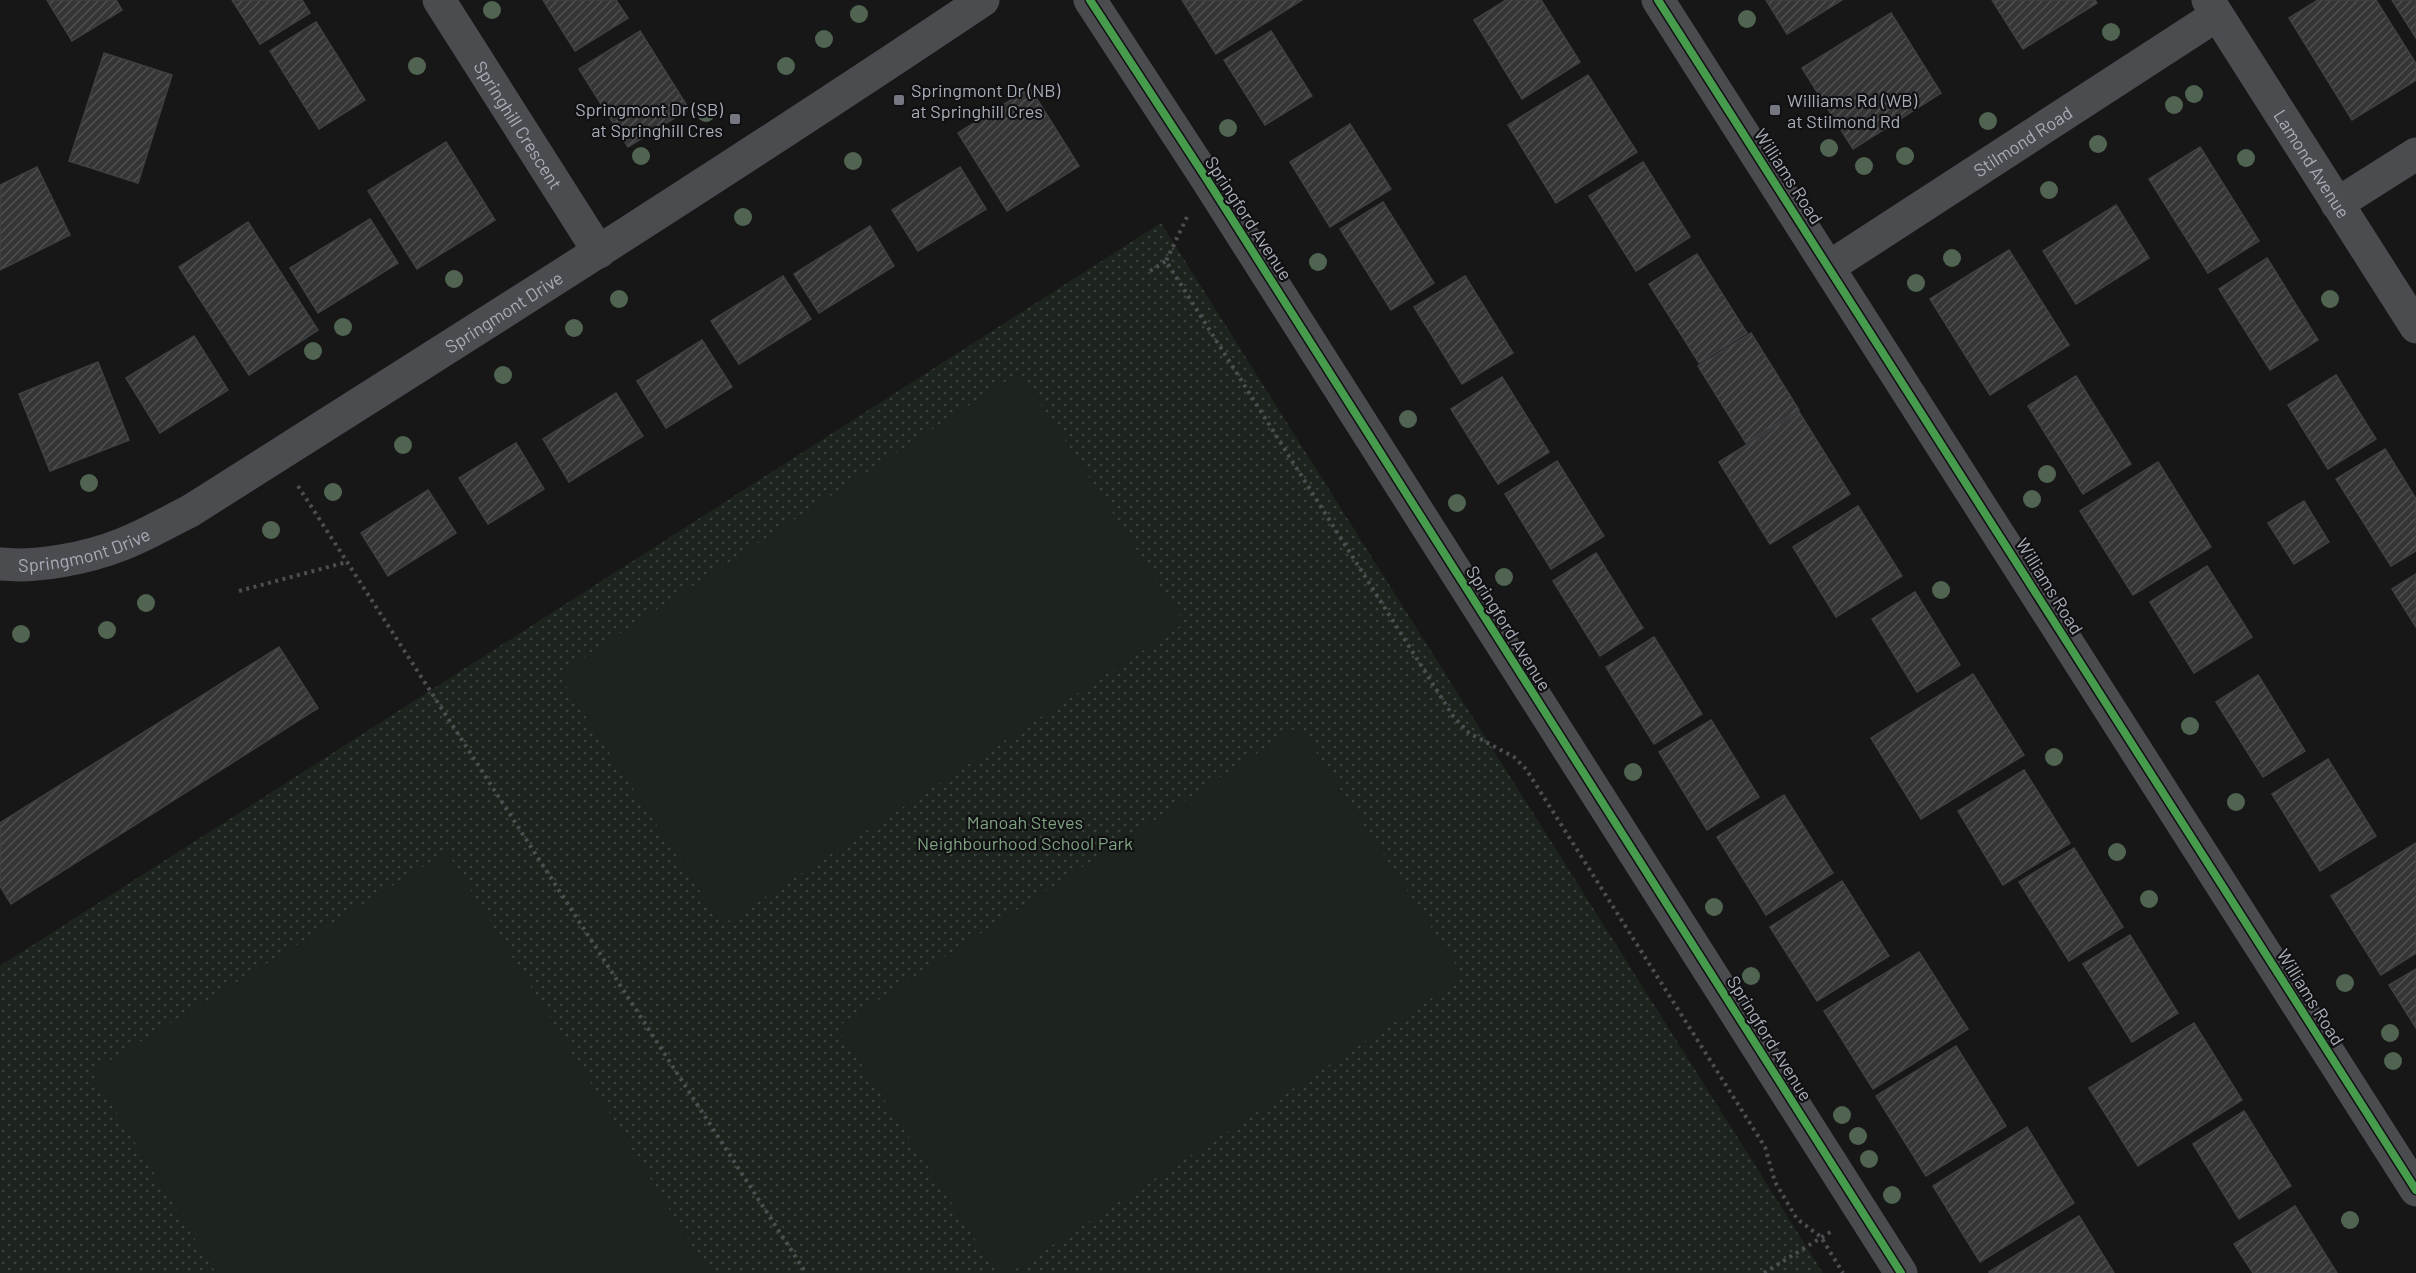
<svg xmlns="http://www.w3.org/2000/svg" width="2416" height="1273" viewBox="0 0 2416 1273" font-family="Barlow,sans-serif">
	<defs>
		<pattern id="park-dots" width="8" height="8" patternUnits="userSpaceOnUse" patternTransform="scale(1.5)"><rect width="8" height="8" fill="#1d241e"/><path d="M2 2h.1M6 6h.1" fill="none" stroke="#3b413d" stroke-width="1.8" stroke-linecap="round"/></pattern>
		<pattern id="building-hatch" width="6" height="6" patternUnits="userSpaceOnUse" patternTransform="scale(1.5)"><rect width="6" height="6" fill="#353536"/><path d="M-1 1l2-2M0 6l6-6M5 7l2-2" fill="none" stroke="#4f5051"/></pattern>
	</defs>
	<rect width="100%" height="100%" fill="#171717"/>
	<path fill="url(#park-dots)" d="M1161 223 1823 1273H0V966Z"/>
	<path fill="#1d241e" d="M1020 372 1185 623 722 925 558 674Z
		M1299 726 1464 977 1010 1273H997L837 1027Z
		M447 852 709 1273H216L91 1072Z"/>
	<path fill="url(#building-hatch)" stroke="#3f4043" stroke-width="1.5" d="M47 0H116L122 10 72 41Z
		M232 0H302L310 13 260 44Z
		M543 0H616L628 18 575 51Z
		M1182 0H1302L1216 54Z
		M1506 0H1541L1580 62 1522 99 1474 20Z
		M1766 0H1842L1787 34Z
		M1992 0H2095L2097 3 2023 49Z
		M2318 0H2376L2416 64V80L2352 120 2289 18Z
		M2392 0H2416V38Z
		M1891 13 1941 93 1853 149 1802 68Z
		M316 22 365 100 319 129 270 51Z
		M640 31 689 109 628 147 579 69Z
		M1271 31 1312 96 1265 125 1224 60Z
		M104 53 172 75 138 183 69 161Z
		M1588 75 1637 152 1556 203 1508 125Z
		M1030 88 1079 166 1007 211 958 133Z
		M1350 124 1391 189 1330 227 1290 162Z
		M446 142 495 220 417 269 368 191Z
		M2200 147 2259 241 2208 273 2149 179Z
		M1643 162 1690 237 1636 271 1589 196Z
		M37 167 70 235 0 270V185Z
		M960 167 986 209 918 251 892 210Z
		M1383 202 1434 283 1391 310 1340 229Z
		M2116 205 2149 258 2076 304 2043 251Z
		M370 219 398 263 318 313 290 268Z
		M248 222 318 330 249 375 179 267Z
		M870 226 894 266 819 313 794 274Z
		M2009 250 2069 345 1990 395 1930 299Z
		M1697 254 1747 333 1699 363 1649 284Z
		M2267 258 2318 340 2270 370 2219 289Z
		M783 276 811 319 739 364 711 321Z
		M1465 276 1513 353 1462 384 1414 307Z
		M1751 333 1799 410 1746 443 1698 366Z
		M194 336 228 390 160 433 126 378Z
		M702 340 732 387 666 428 637 381Z
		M98 362 129 440 50 471 19 394Z
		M2336 375 2376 439 2328 469 2288 405Z
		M2076 376 2131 464 2083 494 2028 406Z
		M1502 377 1549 452 1498 484 1451 409Z
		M616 393 643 436 569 482 543 439Z
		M1799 412 1850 494 1770 544 1719 462Z
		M516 443 544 489 488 524 459 478Z
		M2385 449 2416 499V551L2391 566 2336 479Z
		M1557 461 1604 536 1551 569 1505 494Z
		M2158 462 2211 547 2133 595 2080 511Z
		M428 490 456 533 388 576 361 533Z
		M2304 501 2329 542 2294 564 2268 523Z
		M1858 506 1902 576 1836 617 1793 547Z
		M1596 553 1643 628 1600 656 1553 581Z
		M2207 566 2252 637 2194 673 2150 602Z
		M2416 574V627L2392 589Z
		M1915 592 1960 665 1917 692 1872 619Z
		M1654 637 1702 714 1654 744 1606 667Z
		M279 647 318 708 11 904 0 886V823Z
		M1973 674 2024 755 1921 819 1871 738Z
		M2258 675 2305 751 2263 777 2216 702Z
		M1711 720 1759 797 1707 830 1659 752Z
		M2328 759 2376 836 2320 871 2272 794Z
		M2024 770 2070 843 2003 885 1958 811Z
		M1784 795 1833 873 1766 915 1717 837Z
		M2416 843V953L2381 975 2331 896Z
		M2074 848 2123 927 2069 961 2019 882Z
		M1842 881 1889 956 1817 1001 1770 927Z
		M2130 935 2178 1013 2132 1042 2083 964Z
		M1919 952 1968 1029 1873 1089 1824 1011Z
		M2416 969V1028L2389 985Z
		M2194 1023 2242 1100 2138 1166 2089 1088Z
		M1956 1046 2006 1126 1926 1176 1876 1096Z
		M2244 1111 2291 1186 2239 1219 2193 1144Z
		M2027 1127 2074 1203 1980 1262 1933 1186Z
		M2295 1206 2337 1273H2253L2234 1244Z
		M2079 1216 2114 1273H1990L1989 1272Z"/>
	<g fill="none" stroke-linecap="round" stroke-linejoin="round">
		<path stroke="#4d4e52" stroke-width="4" stroke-dasharray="3 4.5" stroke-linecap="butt" d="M1187 217 1166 261 1453 716 1469 733 1514 757 1526 769 1765 1147 1775 1182 1797 1219 1821 1237 1843 1273
			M1150 271 1166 261
			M298 486 806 1273
			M239 591 347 562
			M1764 1273 1832 1231"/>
		<g stroke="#4b4c50" stroke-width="33">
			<path id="s1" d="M439 0 599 252"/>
			<path d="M1090 0 1206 178 1901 1273"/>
			<path d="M1658 0 2416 1190"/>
			<path id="s2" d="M2208 0 2416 327"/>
			<path d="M2337 204 2416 154"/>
			<path id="s3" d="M1829 267 2217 15"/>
			<path id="s4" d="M0 564C37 568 88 558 123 544 146 535 168 522 190 511 455 343 722 175 983 0"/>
		</g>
		<g stroke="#111113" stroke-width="11">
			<path id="cycleway" d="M1090 0 1206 178 1901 1273
				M1658 0 2416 1190"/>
		</g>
		<use href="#cycleway" stroke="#469c4c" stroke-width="8"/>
	</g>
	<g fill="#506451">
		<circle cx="492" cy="10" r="9"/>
		<circle cx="859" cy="14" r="9"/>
		<circle cx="1747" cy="19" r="9"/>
		<circle cx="2111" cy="32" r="9"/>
		<circle cx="824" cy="39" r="9"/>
		<circle cx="417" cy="66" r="9"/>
		<circle cx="786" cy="66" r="9"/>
		<circle cx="2194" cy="94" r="9"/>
		<circle cx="2174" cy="105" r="9"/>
		<circle cx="706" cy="113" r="9"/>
		<circle cx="1988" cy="121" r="9"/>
		<circle cx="1228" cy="128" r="9"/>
		<circle cx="2098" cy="144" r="9"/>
		<circle cx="1829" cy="148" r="9"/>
		<circle cx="641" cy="156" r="9"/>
		<circle cx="1905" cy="156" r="9"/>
		<circle cx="2246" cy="158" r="9"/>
		<circle cx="853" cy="161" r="9"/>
		<circle cx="1864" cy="166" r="9"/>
		<circle cx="2049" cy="190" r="9"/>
		<circle cx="743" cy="217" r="9"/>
		<circle cx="1952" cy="258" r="9"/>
		<circle cx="1318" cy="262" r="9"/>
		<circle cx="454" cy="279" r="9"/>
		<circle cx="1916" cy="283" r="9"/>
		<circle cx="619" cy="299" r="9"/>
		<circle cx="2330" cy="299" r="9"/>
		<circle cx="343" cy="327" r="9"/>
		<circle cx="574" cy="328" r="9"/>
		<circle cx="313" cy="351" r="9"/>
		<circle cx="503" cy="375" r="9"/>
		<circle cx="1408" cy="419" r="9"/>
		<circle cx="403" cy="445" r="9"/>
		<circle cx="2047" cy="474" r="9"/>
		<circle cx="89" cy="483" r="9"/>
		<circle cx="333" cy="492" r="9"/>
		<circle cx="2032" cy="499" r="9"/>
		<circle cx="1457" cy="503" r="9"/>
		<circle cx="271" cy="530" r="9"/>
		<circle cx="1504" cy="577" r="9"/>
		<circle cx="1941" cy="590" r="9"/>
		<circle cx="146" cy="603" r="9"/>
		<circle cx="107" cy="630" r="9"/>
		<circle cx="21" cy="634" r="9"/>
		<circle cx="2190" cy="726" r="9"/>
		<circle cx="2054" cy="757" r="9"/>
		<circle cx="1633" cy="772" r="9"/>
		<circle cx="2236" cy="802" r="9"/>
		<circle cx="2117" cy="852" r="9"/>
		<circle cx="2149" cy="899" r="9"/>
		<circle cx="1714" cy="907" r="9"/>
		<circle cx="1751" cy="976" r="9"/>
		<circle cx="2345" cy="983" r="9"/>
		<circle cx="2390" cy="1033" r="9"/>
		<circle cx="2393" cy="1061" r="9"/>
		<circle cx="1842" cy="1115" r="9"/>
		<circle cx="1858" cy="1136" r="9"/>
		<circle cx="1869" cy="1159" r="9"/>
		<circle cx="1892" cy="1195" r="9"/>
		<circle cx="2350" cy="1220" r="9"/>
	</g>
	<g fill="#757880" stroke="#111113" stroke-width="2">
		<rect x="893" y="94" width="12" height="12" rx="3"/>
		<rect x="1769" y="104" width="12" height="12" rx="3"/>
		<rect x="729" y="113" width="12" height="12" rx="3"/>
	</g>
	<g text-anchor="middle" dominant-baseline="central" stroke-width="4.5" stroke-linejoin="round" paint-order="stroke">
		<g font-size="18" fill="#a8adb8" stroke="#111113" text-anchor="start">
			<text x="911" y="90">Springmont Dr (NB)<tspan x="911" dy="21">at Springhill Cres</tspan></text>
			<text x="1787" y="100">Williams Rd (WB)<tspan x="1787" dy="21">at Stilmond Rd</tspan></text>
			<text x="723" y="109" text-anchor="end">Springmont Dr (SB)<tspan x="723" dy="21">at Springhill Cres</tspan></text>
		</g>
		<g font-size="18" fill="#a8adb8" stroke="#111113">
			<text stroke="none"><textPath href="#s1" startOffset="148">Springhill Crescent</textPath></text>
			<text stroke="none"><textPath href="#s3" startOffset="231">Stilmond Road</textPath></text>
			<text stroke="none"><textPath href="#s2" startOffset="194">Lamond Avenue</textPath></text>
			<text transform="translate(1789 176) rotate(57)">Williams Road</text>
			<text transform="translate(1249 218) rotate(57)">Springford Avenue</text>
			<text stroke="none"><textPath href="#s4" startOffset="572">Springmont Drive</textPath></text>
			<text stroke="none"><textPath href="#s4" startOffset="86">Springmont Drive</textPath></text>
			<text transform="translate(2050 586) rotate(58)">Williams Road</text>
			<text transform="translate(1509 628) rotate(58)">Springford Avenue</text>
			<text transform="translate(2311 997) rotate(58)">Williams Road</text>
			<text transform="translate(1770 1038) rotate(58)">Springford Avenue</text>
		</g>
		<g font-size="18" fill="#7fa381" stroke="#111113">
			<text x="1025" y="822">Manoah Steves<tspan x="1025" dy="21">Neighbourhood School Park</tspan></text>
		</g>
	</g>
</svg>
